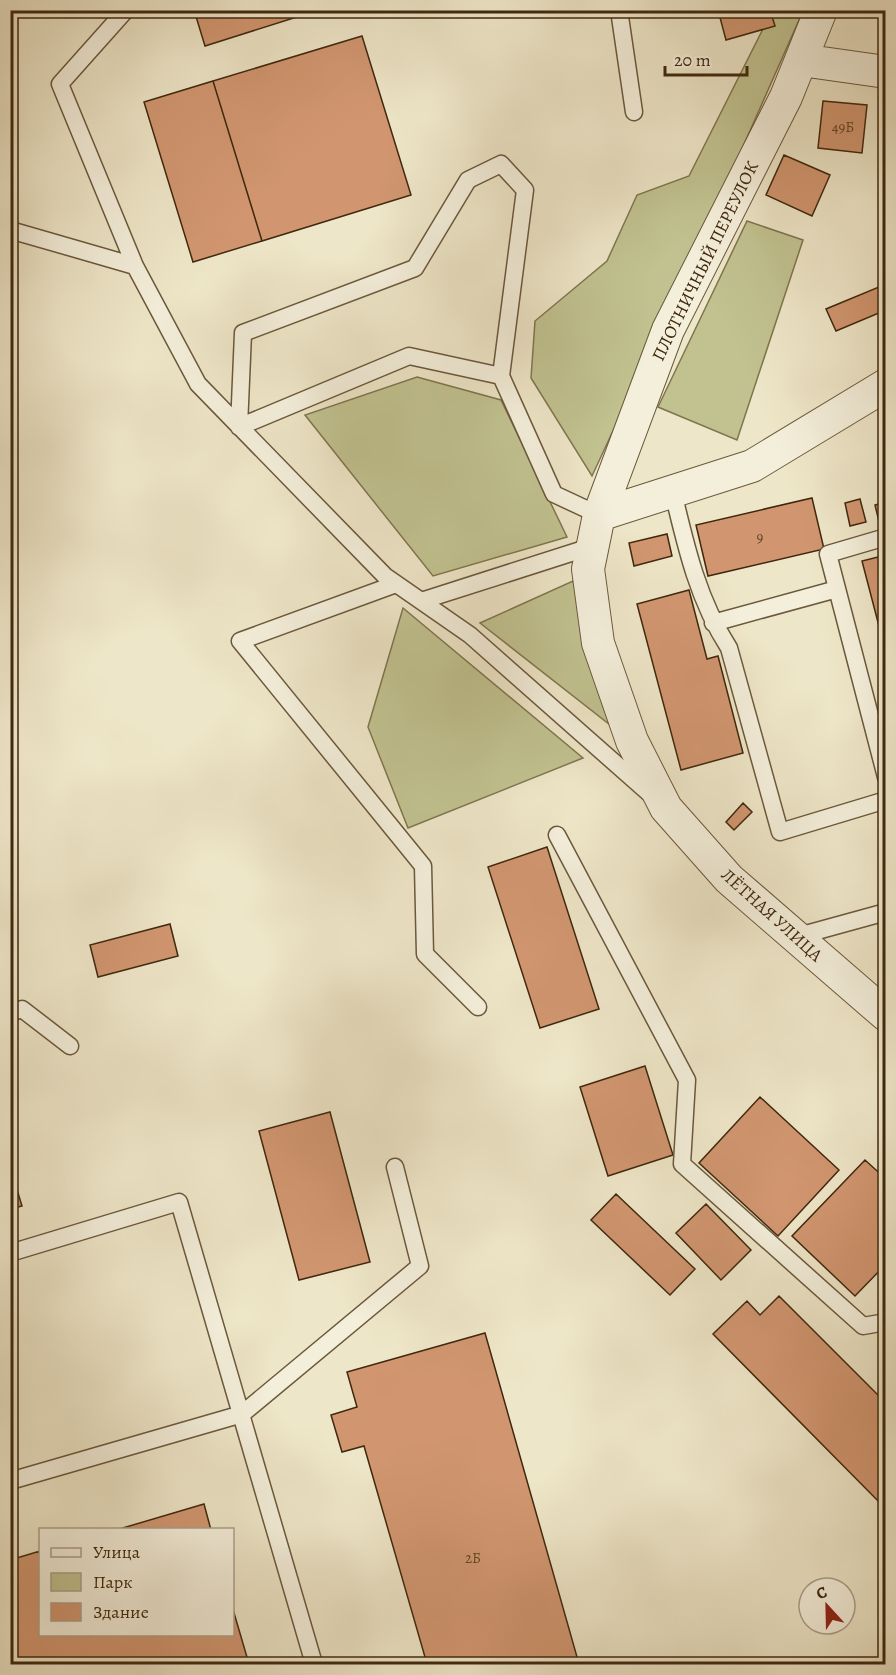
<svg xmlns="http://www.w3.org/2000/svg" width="896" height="1675" viewBox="0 0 896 1675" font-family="Alegreya,serif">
	<rect width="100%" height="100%" fill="#eee6c8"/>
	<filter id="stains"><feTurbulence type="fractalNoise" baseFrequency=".00333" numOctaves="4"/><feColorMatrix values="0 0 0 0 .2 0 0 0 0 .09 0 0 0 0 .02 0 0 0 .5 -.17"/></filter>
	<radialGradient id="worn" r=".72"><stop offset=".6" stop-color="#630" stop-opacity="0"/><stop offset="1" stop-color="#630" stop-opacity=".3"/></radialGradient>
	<path fill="#c1c290" stroke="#80754f" stroke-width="1.5" d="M772 11H803L699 246 592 476 531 378 535 321 607 261 637 195 689 176Z
		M747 221 803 240 737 440 658 407Z
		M417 377 501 400 567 537 433 576 305 415Z
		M573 581 614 728 480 623Z
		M403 608 583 758 408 828 368 727Z"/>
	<path fill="#d19670" stroke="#3f280e" stroke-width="1.5" d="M194 10H319L205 46Z
		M718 10H770L775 26 726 40Z
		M362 36 411 195 262 241 213 81Z
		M213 81 262 241 193 262 144 102Z
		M823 101 867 105 862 153 818 148Z
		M784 155 830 175 812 216 766 195Z
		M886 284V310L836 331 826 309Z
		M812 498 824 549 708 576 696 525Z
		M860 499 866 522 850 526 845 503Z
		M886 502V528L881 530 875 505Z
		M667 534 672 556 634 566 629 543Z
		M886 555V653L862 561Z
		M689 590 707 659 718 656 743 753 681 770 637 604Z
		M743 803 752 812 734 830 726 822Z
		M547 847 599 1009 540 1028 488 867Z
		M170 924 178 956 98 977 90 945Z
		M645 1066 673 1155 608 1176 580 1087Z
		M760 1097 839 1170 778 1236 699 1163Z
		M330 1112 370 1262 299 1280 259 1131Z
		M865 1160 886 1179V1264L855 1296 792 1236Z
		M11 1170 22 1206 10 1209V1171Z
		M616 1194 695 1269 670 1295 591 1220Z
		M706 1204 751 1250 721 1280 676 1233Z
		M779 1296 886 1403V1509L713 1334 747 1301 760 1315Z
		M485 1333 579 1664H427L364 1446 342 1452 331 1415 357 1407 347 1372Z
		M204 1504 211 1530H116Z
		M40 1551V1634H232V1606L249 1664H10V1560Z"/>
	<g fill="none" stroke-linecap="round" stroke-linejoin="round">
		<g stroke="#6b583c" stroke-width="19">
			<path id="lane" d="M126 10 60 84 135 266 198 384 385 576 470 635 650 794
				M619 10 634 112
				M10 230 135 266
				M501 376 525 190 501 164 468 180 415 268 243 333 239 427 409 356 501 376 554 494 599 515
				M673 492C686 547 698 600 729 648L780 832 886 800
				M886 537 828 554 886 777
				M396 584 240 641 423 866 425 954 478 1007
				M421 601 593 546
				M713 623 837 589
				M557 835 687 1080 682 1164 863 1326 886 1322
				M795 937 886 912
				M10 1013 22 1009 70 1046
				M10 1253 179 1202 314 1664
				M10 1481 242 1414 420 1266 395 1167"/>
		</g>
		<g stroke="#6b583c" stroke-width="34">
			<path id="street" d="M821 10 786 97 668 330 599 515 588 569 598 643 632 741 666 808 729 879 886 1015
				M801 60 886 72
				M599 515 752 466 886 385"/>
		</g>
		<use href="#lane" stroke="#f4efdb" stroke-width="16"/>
		<use href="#street" stroke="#f4efdb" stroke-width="32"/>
	</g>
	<g text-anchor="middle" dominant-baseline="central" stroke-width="4.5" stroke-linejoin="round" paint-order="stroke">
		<g font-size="15" fill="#644426">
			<text x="843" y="127">49Б</text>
			<text x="760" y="537">9</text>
			<text x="473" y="1558">2Б</text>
		</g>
		<g font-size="18" fill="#3f280e" stroke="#f4efdb">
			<text transform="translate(705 261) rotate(-64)">ПЛОТНИЧНЫЙ ПЕРЕУЛОК</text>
			<text transform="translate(772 915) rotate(42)">ЛЁТНАЯ УЛИЦА</text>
		</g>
	</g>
	<rect width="896" height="1675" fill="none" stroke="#eee6c8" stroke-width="36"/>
	<rect x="12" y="12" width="872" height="1651" fill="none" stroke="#3f280e" stroke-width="3"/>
	<rect x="18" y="18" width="860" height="1639" fill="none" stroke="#3f280e" stroke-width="1.5"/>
	<rect x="39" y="1528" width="195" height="108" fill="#f4efdb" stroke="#ac9f89" stroke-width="1.5"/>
	<rect x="51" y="1548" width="30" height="9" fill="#f4efdb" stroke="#ac9f89" stroke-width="1.5"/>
	<text x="93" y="1558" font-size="18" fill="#3f280e">Улица</text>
	<rect x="51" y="1573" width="30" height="18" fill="#c1c290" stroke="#ac9f89" stroke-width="1.5"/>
	<text x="93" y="1588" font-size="18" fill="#3f280e">Парк</text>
	<rect x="51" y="1603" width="30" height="18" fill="#d19670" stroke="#ac9f89" stroke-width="1.5"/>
	<text x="93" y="1618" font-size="18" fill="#3f280e">Здание</text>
	<g transform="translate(827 1606) rotate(338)"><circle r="28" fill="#f4efdb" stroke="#ac9f89" stroke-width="1.5"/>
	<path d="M0-4.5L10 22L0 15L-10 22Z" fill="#8f2418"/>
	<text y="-9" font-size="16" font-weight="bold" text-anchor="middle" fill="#3f280e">С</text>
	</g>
	<path d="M665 66v9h82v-9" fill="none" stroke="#3f280e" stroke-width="3"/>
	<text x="674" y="66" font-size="18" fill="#3f280e" stroke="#f4efdb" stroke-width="4.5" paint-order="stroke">20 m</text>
	<rect width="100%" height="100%" filter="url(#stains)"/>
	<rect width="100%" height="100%" fill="url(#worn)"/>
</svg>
